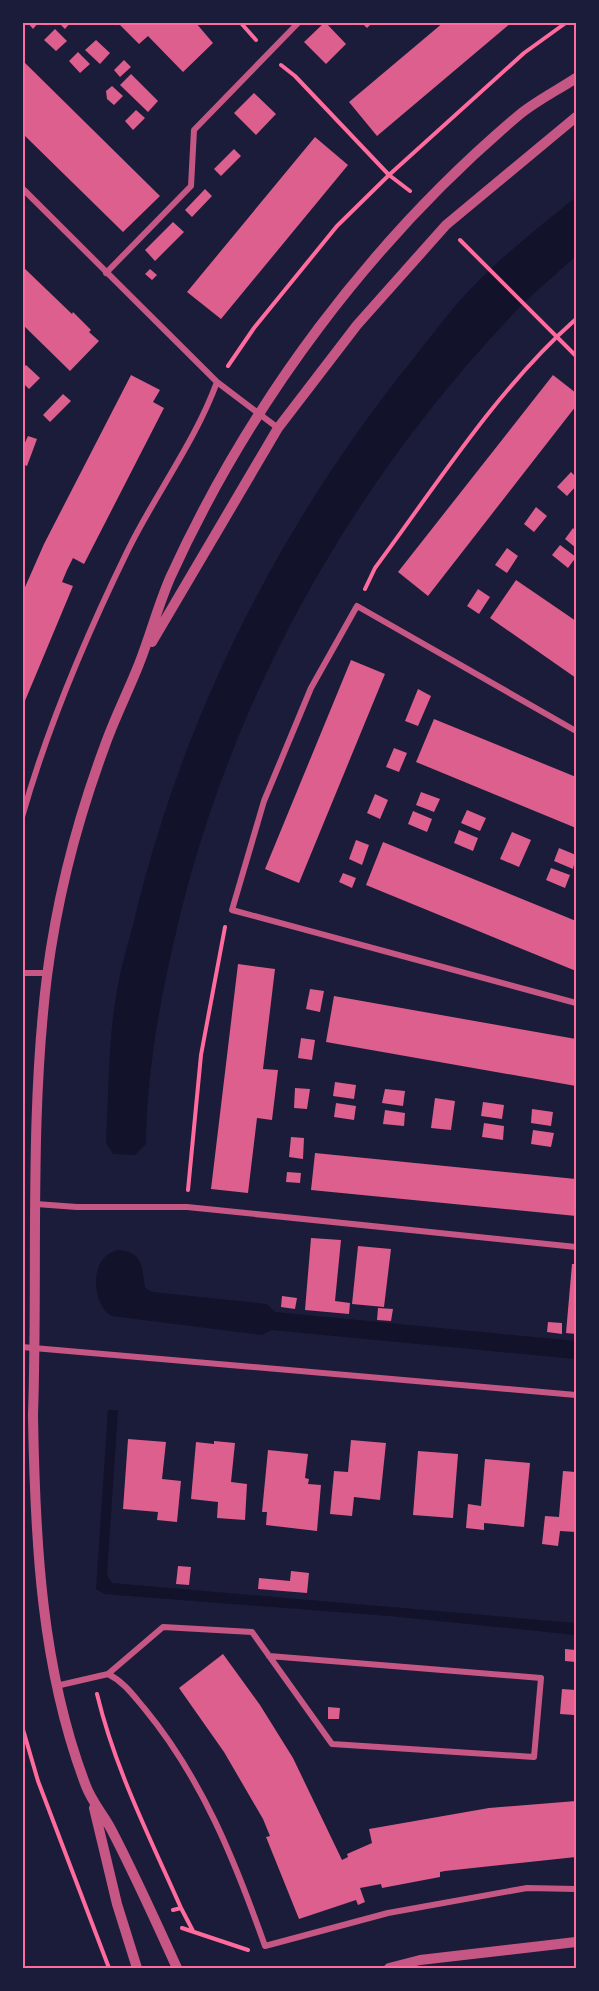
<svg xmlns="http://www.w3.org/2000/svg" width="599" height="1991" viewBox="0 0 599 1991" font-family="'PT Sans',sans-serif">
	<rect width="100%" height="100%" fill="#1b1b3a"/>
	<path fill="#12122b" d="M576 197V256C555 275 532 294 513 314 350 486 231 698 177 928 160 999 147 1070 146 1144L135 1155 113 1154 106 1143C109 1092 108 1040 117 990 121 967 128 944 134 921 184 712 282 520 417 354 433 334 448 313 466 294 499 258 538 228 576 197Z
		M117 1250C143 1251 142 1267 145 1288L152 1292 267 1304 275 1312 576 1341V1359L272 1330 262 1335 112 1316C95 1308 90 1271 105 1257 107 1254 113 1252 117 1250Z
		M108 1410H118L107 1575 112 1583 576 1623V1635L389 1616 104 1594 96 1589Z"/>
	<path fill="#dd5f8e" d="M27 22H39L33 29Z
		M58 22H71L65 29Z
		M117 22 196 23 213 43 183 72 148 36 139 44Z
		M325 22 346 44 326 64 304 42Z
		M361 22H373L367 28Z
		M444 22H512L377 136 349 102Z
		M55 29 67 41 56 51 44 40Z
		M96 40 110 53 100 64 85 50Z
		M78 52 90 64 80 73 69 61Z
		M22 60 160 196 123 232 22 133Z
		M124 60 131 67 120 77 114 70Z
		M131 74 158 101 148 112 120 85Z
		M112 86 123 96 114 105 107 99 106 91Z
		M254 93 276 114 256 135 234 113Z
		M136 110 145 118 133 130 125 121Z
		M315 137 348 165 221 319 187 292Z
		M234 149 241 156 221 176 214 169Z
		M205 189 212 196 192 217 185 210Z
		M173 222 184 232 155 261 145 250Z
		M22 266 72 314 73 312 91 330 89 332 99 341 70 371 22 324Z
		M150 269 157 275 152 280 145 274Z
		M26 365 40 378 29 389 22 382V368Z
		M131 375 160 390 153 402 164 408 84 564 73 558 67 570 62 582 73 586 22 708V594L44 544Z
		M553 375 576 393V406L428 596 398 572Z
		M63 394 71 401 50 422 43 415Z
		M28 436 37 439 27 466 22 464V449Z
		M571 472 576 477V486L567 496 557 487Z
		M536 507 547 516 534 532 524 524Z
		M573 528 576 531V548L565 539Z
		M560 545 576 557 568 568 552 555Z
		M507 548 518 556 507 573 495 565Z
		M516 580 576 621V678L490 618Z
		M478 589 490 597 479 614 467 606Z
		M351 660 385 674 299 883 265 869Z
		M418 689 431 696 418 726 405 721Z
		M434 719 576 777V828L416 762Z
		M394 748 407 753 399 772 386 767Z
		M421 792 440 799 434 812 416 805Z
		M375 794 388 800 380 819 367 813Z
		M467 810 486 818 480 831 461 823Z
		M413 811 432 819 427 832 408 824Z
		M459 830 478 838 473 851 454 843Z
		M512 832 531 840 519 867 500 859Z
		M356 840 369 845 362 865 349 859Z
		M383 842 576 921V971L366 885Z
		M559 848 576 855 573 869 554 861Z
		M551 868 570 875 565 888 546 880Z
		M343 873 356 878 352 888 339 882Z
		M238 964 275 969 263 1069 278 1070 272 1120 257 1118 248 1193 211 1189Z
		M310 989 324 991 320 1012 306 1009Z
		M334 996 576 1039V1086L326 1042Z
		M301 1038 315 1040 312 1060 298 1058Z
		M335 1082 356 1085 354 1099 333 1096Z
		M295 1088 310 1089 307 1109 294 1108Z
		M385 1089 405 1091 403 1106 382 1103Z
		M435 1098 455 1101 451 1130 431 1128Z
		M483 1102 504 1105 502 1119 481 1116Z
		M336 1103 356 1106 354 1120 334 1117Z
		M532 1109 553 1112 551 1126 531 1123Z
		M385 1110 405 1113 404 1126 383 1124Z
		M484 1123 504 1126 503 1140 482 1137Z
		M533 1130 554 1133 551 1147 531 1144Z
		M291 1137 304 1138 303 1159 289 1157Z
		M315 1153 576 1179V1216L311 1190Z
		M287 1172 301 1173 300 1183 286 1182Z
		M311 1238 341 1240 335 1301 350 1303 349 1314 305 1310Z
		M358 1246 391 1249 384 1307 352 1304Z
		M572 1264H576V1334L566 1333Z
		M282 1296 297 1298 295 1309 281 1307Z
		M378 1308 393 1309 391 1321 377 1320Z
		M548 1322 562 1323V1334L547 1332Z
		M128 1439 166 1442 162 1479 181 1481 177 1522 157 1520 158 1512 123 1509Z
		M351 1440 386 1443 380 1500 354 1497 352 1516 330 1514 334 1471 348 1472Z
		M214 1441 235 1443 231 1482 247 1484 245 1520 217 1518 218 1502 191 1499 196 1442 214 1444Z
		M268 1450 308 1454 305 1478 309 1479 308 1484 321 1485 317 1531 266 1525 267 1512H262Z
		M418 1451 458 1454 453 1518 413 1515Z
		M485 1459 530 1463 524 1527 484 1523V1530L466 1528 468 1504 481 1506Z
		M563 1471 576 1472V1532L560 1531 558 1546 542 1544 545 1516 559 1517Z
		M178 1566 191 1567 189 1585 176 1584Z
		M291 1571 309 1573 307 1593 258 1589 259 1578 290 1581Z
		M565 1649 576 1650V1662L565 1661Z
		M223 1654 260 1705 293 1758 342 1860 348 1857 347 1854 372 1843 369 1829 489 1808 576 1801V1857L445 1871 440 1872V1877L382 1888 381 1884 360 1888 365 1902 358 1905 356 1900 299 1919 266 1837 270 1836 263 1819 224 1752 179 1688Z
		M562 1689 576 1690 574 1715 560 1714Z
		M328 1707 340 1708 339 1719H328Z"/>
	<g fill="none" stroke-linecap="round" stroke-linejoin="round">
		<path stroke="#ff6b9d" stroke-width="4" d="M240 22 256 40
			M281 65 295 76 389 175 410 191
			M460 240 576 356
			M228 366 254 328 337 226 389 175 524 53 567 22
			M365 589 375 568C438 483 497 389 576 319
			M188 1190 201 1055 225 927
			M97 1694C115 1769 150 1838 181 1908
			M22 1726 38 1781 109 1968
			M173 1910 181 1908 193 1931
			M182 1928 248 1950"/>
		<path stroke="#c65784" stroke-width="6" d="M22 188 217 382 278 428
			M106 273 191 186 194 130 299 22
			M576 731 357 606 311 688 264 801 232 910 576 1003
			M22 817C48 725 86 636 128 550 156 493 195 442 217 382
			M22 973H47
			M36 1204 77 1207H187L576 1247
			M22 1347 576 1395
			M108 1674C124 1682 133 1695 144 1708 202 1778 235 1861 265 1946L388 1913 527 1888 576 1889
			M56 1686 108 1674 163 1627 252 1632 332 1744 534 1757 541 1678 269 1656"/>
		<path stroke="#c65784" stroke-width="10" d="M152 642 278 428 357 325 446 225 576 117
			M94 1808 117 1904 137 1968
			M177 1968C156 1922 135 1875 111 1829 103 1814 92 1802 86 1786 41 1669 35 1540 33 1415 38 1269 29 1121 47 976 57 898 77 821 104 748 114 719 128 692 139 664 150 636 158 606 170 578 250 402 371 240 519 115 536 101 558 90 576 78
			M389 1968 420 1960 576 1942"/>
	</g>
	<rect width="599" height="1991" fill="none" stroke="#1b1b3a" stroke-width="48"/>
	<rect x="24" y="24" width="551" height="1943" fill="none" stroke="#ff6b9d" stroke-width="2"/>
</svg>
